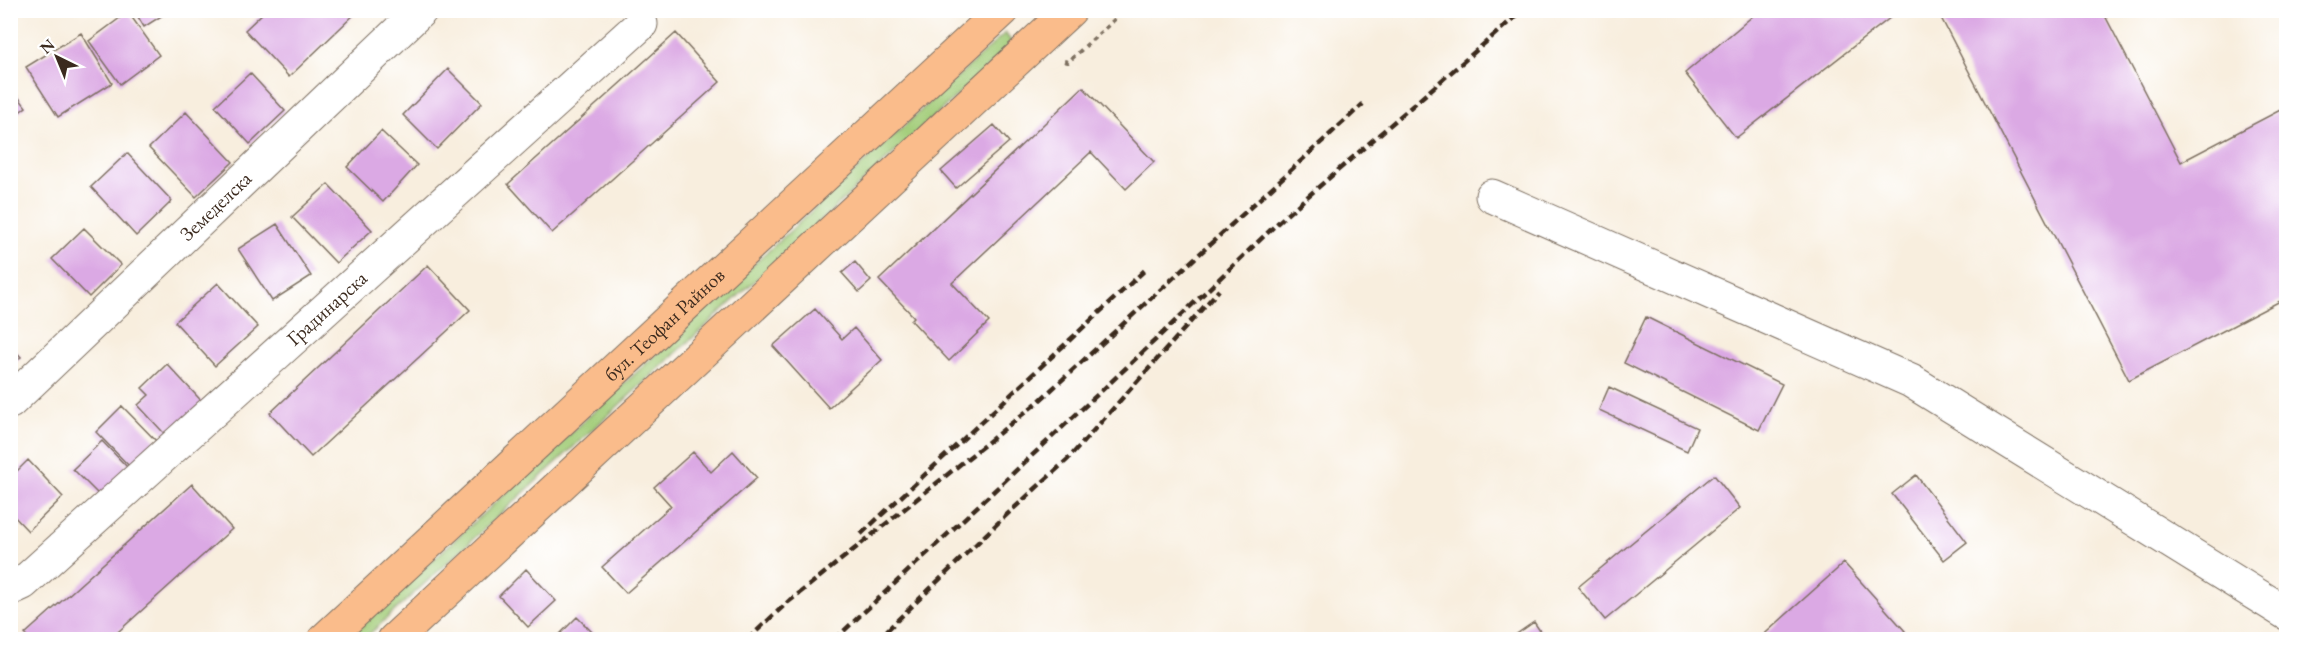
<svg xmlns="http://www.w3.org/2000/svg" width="2297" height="650" viewBox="0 0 2297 650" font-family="'EB Garamond',serif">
	<rect width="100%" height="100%" fill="#fff"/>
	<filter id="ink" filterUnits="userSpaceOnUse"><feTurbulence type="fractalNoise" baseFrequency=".0167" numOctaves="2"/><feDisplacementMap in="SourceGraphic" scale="12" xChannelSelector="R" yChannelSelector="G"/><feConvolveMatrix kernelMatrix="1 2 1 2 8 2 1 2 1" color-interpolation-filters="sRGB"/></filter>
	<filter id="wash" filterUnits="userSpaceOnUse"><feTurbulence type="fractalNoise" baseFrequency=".008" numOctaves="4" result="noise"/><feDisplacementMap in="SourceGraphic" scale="24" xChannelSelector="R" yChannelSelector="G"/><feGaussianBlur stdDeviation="1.35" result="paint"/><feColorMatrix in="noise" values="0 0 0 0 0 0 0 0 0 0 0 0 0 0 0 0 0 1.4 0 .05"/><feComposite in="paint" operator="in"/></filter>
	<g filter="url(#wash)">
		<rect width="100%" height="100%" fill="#f8eede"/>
		<path fill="#a4ce7b" stroke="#707c4c" stroke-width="1.5" d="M1005 33 1013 44 364 639 346 640Z"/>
		<g id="blocks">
			<path fill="#dba9e4" d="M134 10H171L144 27Z
				M266 10H359L289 77 245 30Z
				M1760 10H1900L1736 138 1685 73Z
				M1937 10H2102L2181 162 2286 107V298L2129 380Z
				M128 12 159 55 120 84 89 41Z
				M81 33 112 83 58 117 26 67Z
				M676 33 720 82 552 233 508 184Z
				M448 69 482 103 437 149 403 115Z
				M250 73 285 111 250 144 215 106Z
				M10 86 26 107 10 119Z
				M1083 87 1154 162 1126 189 1091 152 952 283 989 322 949 361 911 320 914 317 879 280Z
				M186 112 233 162 196 197 149 148Z
				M994 125 1009 142 956 188 941 171Z
				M381 131 417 165 383 202 347 167Z
				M127 153 172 201 136 236 91 187Z
				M328 184 372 230 336 263 292 217Z
				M277 224 311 276 272 301 238 249Z
				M84 228 121 265 89 297 52 259Z
				M855 262 871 281 859 292 842 273Z
				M428 265 470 310 311 457 270 413Z
				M218 283 258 327 215 366 175 322Z
				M815 309 842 339 854 328 882 360 829 408 773 346Z
				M1646 317 1782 384 1759 430 1624 363Z
				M10 345 21 357 10 367Z
				M167 364 209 409 173 443 138 405 149 395 142 388Z
				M1609 387 1697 428 1687 451 1599 410Z
				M122 406 161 446 135 472 96 432Z
				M102 441 129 469 101 497 73 469Z
				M733 451 757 478 626 593 602 567 671 506 654 487 693 452 711 472Z
				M28 460 63 497 28 531 10 512V478Z
				M1714 475 1740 508 1605 620 1578 587Z
				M1916 475 1967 542 1944 560 1892 494Z
				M192 484 232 529 109 640H30L25 634Z
				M1844 563 1905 631 1895 640H1758Z
				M526 569 556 601 528 627 499 596Z
				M577 617 600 640H554Z
				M1534 622 1546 640H1508Z"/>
		</g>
	</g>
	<g filter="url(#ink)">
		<use href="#blocks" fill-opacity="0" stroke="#7d6f61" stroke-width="1.5"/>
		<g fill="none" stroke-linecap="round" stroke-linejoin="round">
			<g stroke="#7d6f61" stroke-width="35">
				<g id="minor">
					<path d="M1492 196 1911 381 2286 613"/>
					<path id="s1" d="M10 402 421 10"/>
					<path id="s2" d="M10 589 23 583 641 24"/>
				</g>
			</g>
			<g stroke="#7d6f61" stroke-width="35">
				<g id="major">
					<path id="s3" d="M324 640 1003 10"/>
					<path d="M394 640 1070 10"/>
				</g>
			</g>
			<path stroke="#7d6f61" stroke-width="4" stroke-dasharray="4.5 4.5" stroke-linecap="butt" d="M1064 61 1068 62 1125 10"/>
			<use href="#minor" stroke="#fff" stroke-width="33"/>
			<use href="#major" stroke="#fabc8b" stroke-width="33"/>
			<path stroke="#3b2a1e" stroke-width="4.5" stroke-dasharray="9 4.5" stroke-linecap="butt" d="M861 534 1145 270
				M787 603 1038 402 1363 104
				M747 640 791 599
				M834 640 1127 367 1284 217 1523 10
				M877 640 1001 520 1068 459 1219 290"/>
		</g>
	</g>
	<g text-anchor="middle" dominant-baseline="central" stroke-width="6" stroke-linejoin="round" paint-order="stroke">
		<g font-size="20" fill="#3b2a1e" stroke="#fff">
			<text stroke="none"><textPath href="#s1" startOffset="284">Земеделска</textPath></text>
			<text stroke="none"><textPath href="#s2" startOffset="424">Градинарска</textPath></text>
			<text stroke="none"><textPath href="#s3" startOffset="464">бул. Теофан Райнов</textPath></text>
		</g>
	</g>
	<rect width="2297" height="650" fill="none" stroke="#fff" stroke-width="36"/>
	<g transform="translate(57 57) rotate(317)" stroke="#ffffff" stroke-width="4.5" paint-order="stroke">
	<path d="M0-4.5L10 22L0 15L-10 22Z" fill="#3b2a1e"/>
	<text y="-9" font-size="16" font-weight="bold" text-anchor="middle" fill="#3b2a1e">N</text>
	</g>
</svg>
